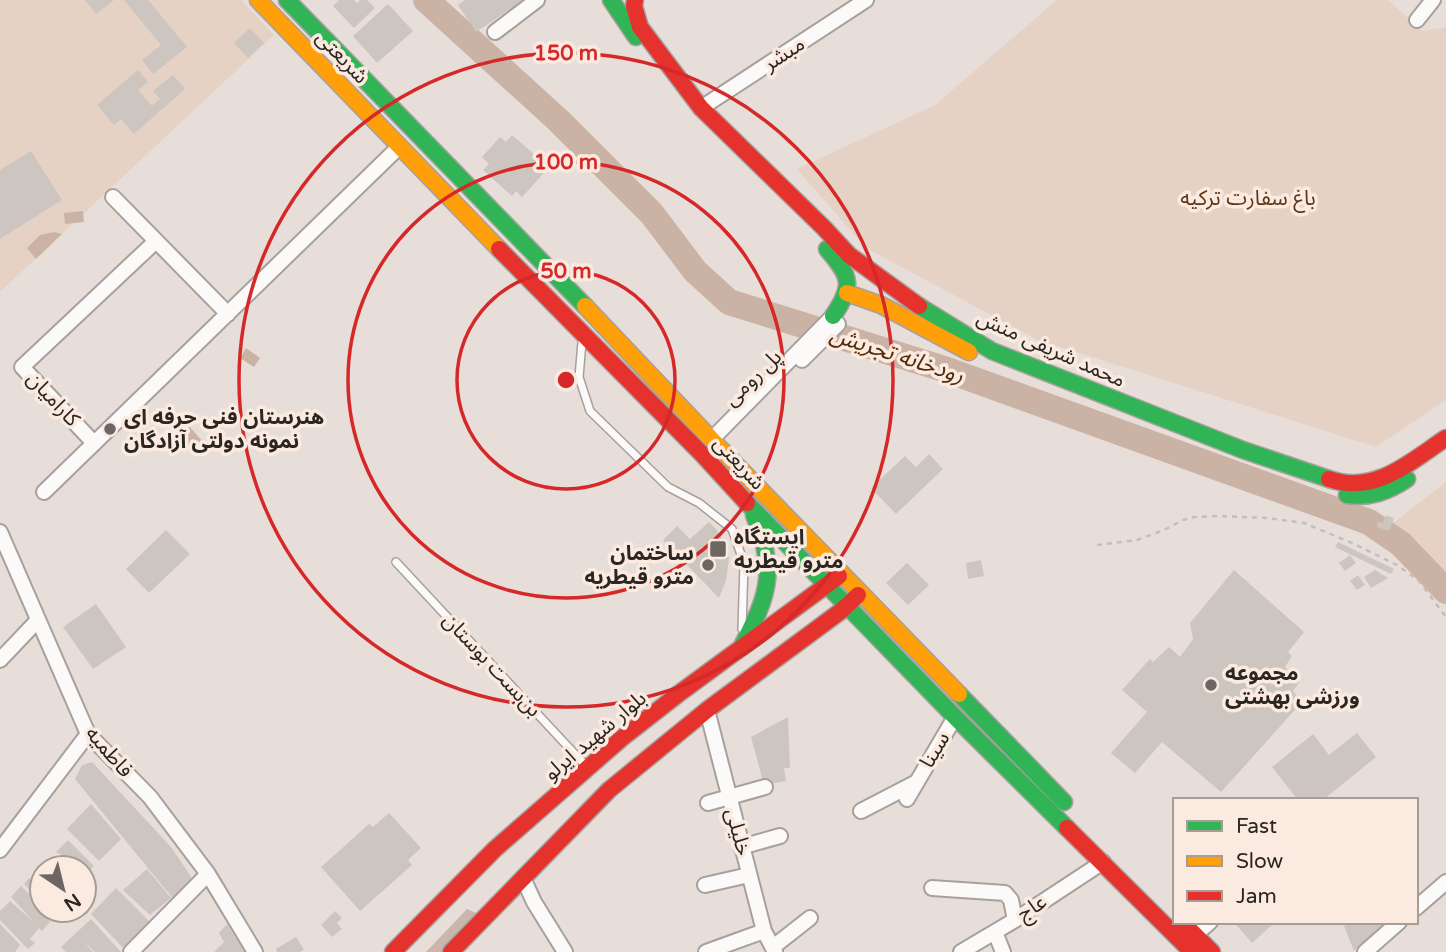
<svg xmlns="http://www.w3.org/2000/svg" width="1446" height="952" viewBox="0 0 1446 952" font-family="'Varela Round','Noto Sans Arabic',sans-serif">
	<rect width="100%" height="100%" fill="#e7ded9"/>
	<path fill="#e6d1c5" d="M0 0H241L274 35 0 292Z
		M1057 0H1388L1422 31 1446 27V400L1376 447 1038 340 866 248 797 169 935 105Z
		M1446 482V573L1392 524Z"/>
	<path fill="#cab6aa" d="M467 909 476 913 444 952H426Z"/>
	<path fill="#cab3a4" d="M83 211 84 222 65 224 64 213Z
		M54 232 62 234 36 259 27 248 40 235Z
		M246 348 260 358 254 367 240 358Z
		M188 425 205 444 195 453 177 434Z"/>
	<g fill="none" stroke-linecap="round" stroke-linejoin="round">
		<path stroke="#cab3a4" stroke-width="26" d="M426 0 558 120 652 214 695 271 729 302 947 370 1369 522 1401 544 1446 591"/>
	</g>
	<path fill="#ccc5c0" d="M85 0H114L96 14Z
		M124 0H148L187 47 153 74 142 60 161 45Z
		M339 0H354L357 3 360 0H367L375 8 354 28 333 6Z
		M465 0H524L476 32 458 5Z
		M388 4 413 31 377 63 353 36Z
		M250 28 264 43 248 58 234 43Z
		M138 70 148 82 138 90 152 106 160 99 153 91 173 75 185 89 134 134 121 119 114 125 97 105Z
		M512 135 543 162 538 168 544 173 522 197 516 191 512 196 483 170 489 164 482 157 500 137 506 142Z
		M31 151 62 200 0 239V170Z
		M929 454 943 469 896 514 871 488 905 456 916 467Z
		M1386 515 1394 518 1389 531 1377 527 1378 522 1383 523Z
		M709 522 716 529 723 540 729 558 726 580 719 598 663 540 677 526 690 539Z
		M166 530 190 554 149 593 126 569Z
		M1338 542 1394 569 1391 574 1335 547Z
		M1350 555 1356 563 1345 571 1339 563Z
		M981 560 984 576 968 579 966 563Z
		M907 563 929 585 908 605 886 583Z
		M1234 570 1304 632 1288 652 1292 656 1285 667 1300 681 1293 691 1303 701 1221 792 1162 742 1135 773 1111 753 1147 712 1122 690 1150 659 1153 662 1169 647 1180 657 1193 639 1190 623Z
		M1375 570 1388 578 1371 588 1364 577Z
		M1358 575 1365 585 1357 590 1350 581Z
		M96 604 126 647 93 669 63 627Z
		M788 717 790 768H784L786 781 764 785 751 737Z
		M1357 733 1376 757 1323 800H1298L1272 767 1313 734 1329 755Z
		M92 762 171 847 196 884 175 901 75 779 82 765Z
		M91 804 121 839 99 861 67 829Z
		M389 813 421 848 408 860 412 865 360 911 321 867 369 824 373 827Z
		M68 840 94 866 88 872 84 868H77L66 857 56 852Z
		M39 868 42 871V879L34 873Z
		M147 869 171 898 150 915 123 890Z
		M29 878 42 890V901L24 884Z
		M21 886 42 906V910L47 911 44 915 50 922 42 931 39 928 30 939 35 943 28 949 0 920V911L10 901 35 923 11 897Z
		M116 888 152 924 126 951 91 914Z
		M335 911 342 918 337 923 342 929 332 937 321 925Z
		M91 919 121 952H95L83 940 93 952H66L61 947Z
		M1234 922H1272L1273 924 1252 943Z
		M1348 922H1387L1354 951 1344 926Z
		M0 924 20 945 15 952H0Z
		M227 924 245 952H214L224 942 219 933Z
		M296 937 304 950 300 952H277L276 949Z"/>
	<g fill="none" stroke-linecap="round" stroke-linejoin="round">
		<g stroke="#a7a09c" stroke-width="10">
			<path id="lane" d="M582 342 579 377 590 411 668 487 699 503 732 529 744 563 742 629
				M396 562 585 765"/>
		</g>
		<g stroke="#a7a09c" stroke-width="18">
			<path id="street" d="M1417 20 1433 0
				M495 32 537 0
				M701 108 866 0
				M113 197 228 314
				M802 360 838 324
				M714 442 716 435 833 316
				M94 443 22 367 156 241
				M44 492 399 147
				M0 532 88 734 150 797 208 874 255 952
				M0 660 38 620
				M707 710 764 931 775 952
				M907 799 955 717
				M708 803 765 787
				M861 811 915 783
				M741 847 780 836
				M0 850 88 734
				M523 878 534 902 565 952
				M705 885 749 875
				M932 888 1005 893 1011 900 1015 920
				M1416 908 1446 882
				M995 932 1003 952
				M1195 935 1210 922
				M773 947 810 918
				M131 952 208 874
				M706 952 764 931
				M961 952 1015 920 1103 862
				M1365 952 1399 922"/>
		</g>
		<g stroke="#a7a09c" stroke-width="19">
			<path id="fast" d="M287 0 585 306
				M611 0 636 37
				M827 249C851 277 854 285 833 316
				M919 306 992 351 1243 450 1329 479
				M1347 495C1370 498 1388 492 1407 479
				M747 503 955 717 1067 828
				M743 644C770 592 776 571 754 515
				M959 694 1064 802"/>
		</g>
		<g stroke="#a7a09c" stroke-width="19">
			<path id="slow" d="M258 0 499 249
				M847 293 881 305 969 352
				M585 306 714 442 959 694"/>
		</g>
		<g stroke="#a7a09c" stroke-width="19">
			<path id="jam" d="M635 0 634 6 640 27 701 108 824 228 849 255 919 306
				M499 249 702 454 747 503
				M1329 479C1375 495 1410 462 1446 438
				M1067 828 1192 952
				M1184 924 1212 952
				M393 952 495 849 622 738 681 692 839 576
				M451 952 609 790 707 710 841 611 858 595"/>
		</g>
		<path stroke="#c2bfbd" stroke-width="2.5" stroke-dasharray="5 5" stroke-linecap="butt" d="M1097 545 1137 540 1164 530 1183 520 1194 517 1218 516 1267 518 1304 523 1352 543 1397 565 1419 581 1446 617"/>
		<use href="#lane" stroke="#fbfaf9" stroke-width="7"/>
		<use href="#street" stroke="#fbfaf9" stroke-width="14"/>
		<use href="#fast" stroke="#30b455" stroke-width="16"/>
		<use href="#slow" stroke="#ff9f0a" stroke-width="16"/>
		<use href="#jam" stroke="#e5322d" stroke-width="16"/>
	</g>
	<g fill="none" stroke="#d62828" stroke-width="3.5">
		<circle cx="566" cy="380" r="109"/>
		<circle cx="566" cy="380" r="218"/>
		<circle cx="566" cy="380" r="327"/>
	</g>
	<g fill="#6d6662" stroke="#faeae0" stroke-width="2.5">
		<circle cx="110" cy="429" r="7"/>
		<rect x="709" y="540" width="18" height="18" rx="3.5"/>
		<circle cx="708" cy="565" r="7"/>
		<circle cx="1211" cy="685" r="7"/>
	</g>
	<g text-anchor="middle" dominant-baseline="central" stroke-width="7" stroke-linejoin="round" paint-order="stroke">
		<g font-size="21" fill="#2c2622" stroke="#faeae0">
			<text transform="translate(784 54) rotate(-33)">مبشر</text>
			<text transform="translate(342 57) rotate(46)">شریعتی</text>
			<text transform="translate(1051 349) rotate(24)">محمد شریفی منش</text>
			<text transform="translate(753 378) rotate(-44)">پل رومی</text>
			<text transform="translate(53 399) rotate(47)">کارامیان</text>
			<text transform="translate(739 463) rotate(47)">شریعتی</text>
			<text transform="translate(492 665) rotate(47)">بن‌بست بوستان</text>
			<text transform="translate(595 736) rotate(-40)">بلوار شهید ایرلو</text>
			<text transform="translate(935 750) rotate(-59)">سینا</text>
			<text transform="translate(109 752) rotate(49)">فاطمیه</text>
			<text transform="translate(738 832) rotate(75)">خلیلی</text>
			<text transform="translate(1032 908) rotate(-33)">عاج</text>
		</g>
		<g font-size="21" fill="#5e3516" stroke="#faeae0">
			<text x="1248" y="198">باغ سفارت ترکیه</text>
		</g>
		<g font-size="21" font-weight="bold" fill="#2c2622" stroke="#faeae0" text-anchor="start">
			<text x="124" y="417">هنرستان فنی حرفه ای<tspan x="124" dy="24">نمونه دولتی آزادگان</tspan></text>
			<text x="734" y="537">ایستگاه<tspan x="734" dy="24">مترو قیطریه</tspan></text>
			<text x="694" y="553" text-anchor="end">ساختمان<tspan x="694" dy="24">مترو قیطریه</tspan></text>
			<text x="1225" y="673">مجموعه<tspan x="1225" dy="24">ورزشی بهشتی</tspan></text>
		</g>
		<g font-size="23" font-style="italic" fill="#542c0c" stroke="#faeae0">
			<text transform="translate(897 355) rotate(18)">رودخانه تجریش</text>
		</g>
	</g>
	<circle cx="566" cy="380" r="10" fill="#d62828" stroke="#faeae0" stroke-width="3.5"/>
	<g font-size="21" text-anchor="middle" font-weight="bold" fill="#d62828" stroke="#faeae0" stroke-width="7" stroke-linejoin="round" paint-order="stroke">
		<text x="566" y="60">150 m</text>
		<text x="566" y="169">100 m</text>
		<text x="566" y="278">50 m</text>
	</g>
	<rect x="1173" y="798" width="245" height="126" fill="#faeae0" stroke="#a89c94" stroke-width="2"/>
	<rect x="1187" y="821" width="35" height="10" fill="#30b455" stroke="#a89c94" stroke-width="2"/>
	<text x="1236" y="833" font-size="21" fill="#2c2622">Fast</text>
	<rect x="1187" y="856" width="35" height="10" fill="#ff9f0a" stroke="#a89c94" stroke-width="2"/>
	<text x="1236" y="868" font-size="21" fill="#2c2622">Slow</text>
	<rect x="1187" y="891" width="35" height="10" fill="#e5322d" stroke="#a89c94" stroke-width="2"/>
	<text x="1236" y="903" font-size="21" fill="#2c2622">Jam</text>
	<g transform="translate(63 889) rotate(145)"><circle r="33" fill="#faeae0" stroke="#a89c94" stroke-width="2"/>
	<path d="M0-5L12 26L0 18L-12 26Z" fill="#6d6662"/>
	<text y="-10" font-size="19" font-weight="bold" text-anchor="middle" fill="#2c2622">N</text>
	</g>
</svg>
